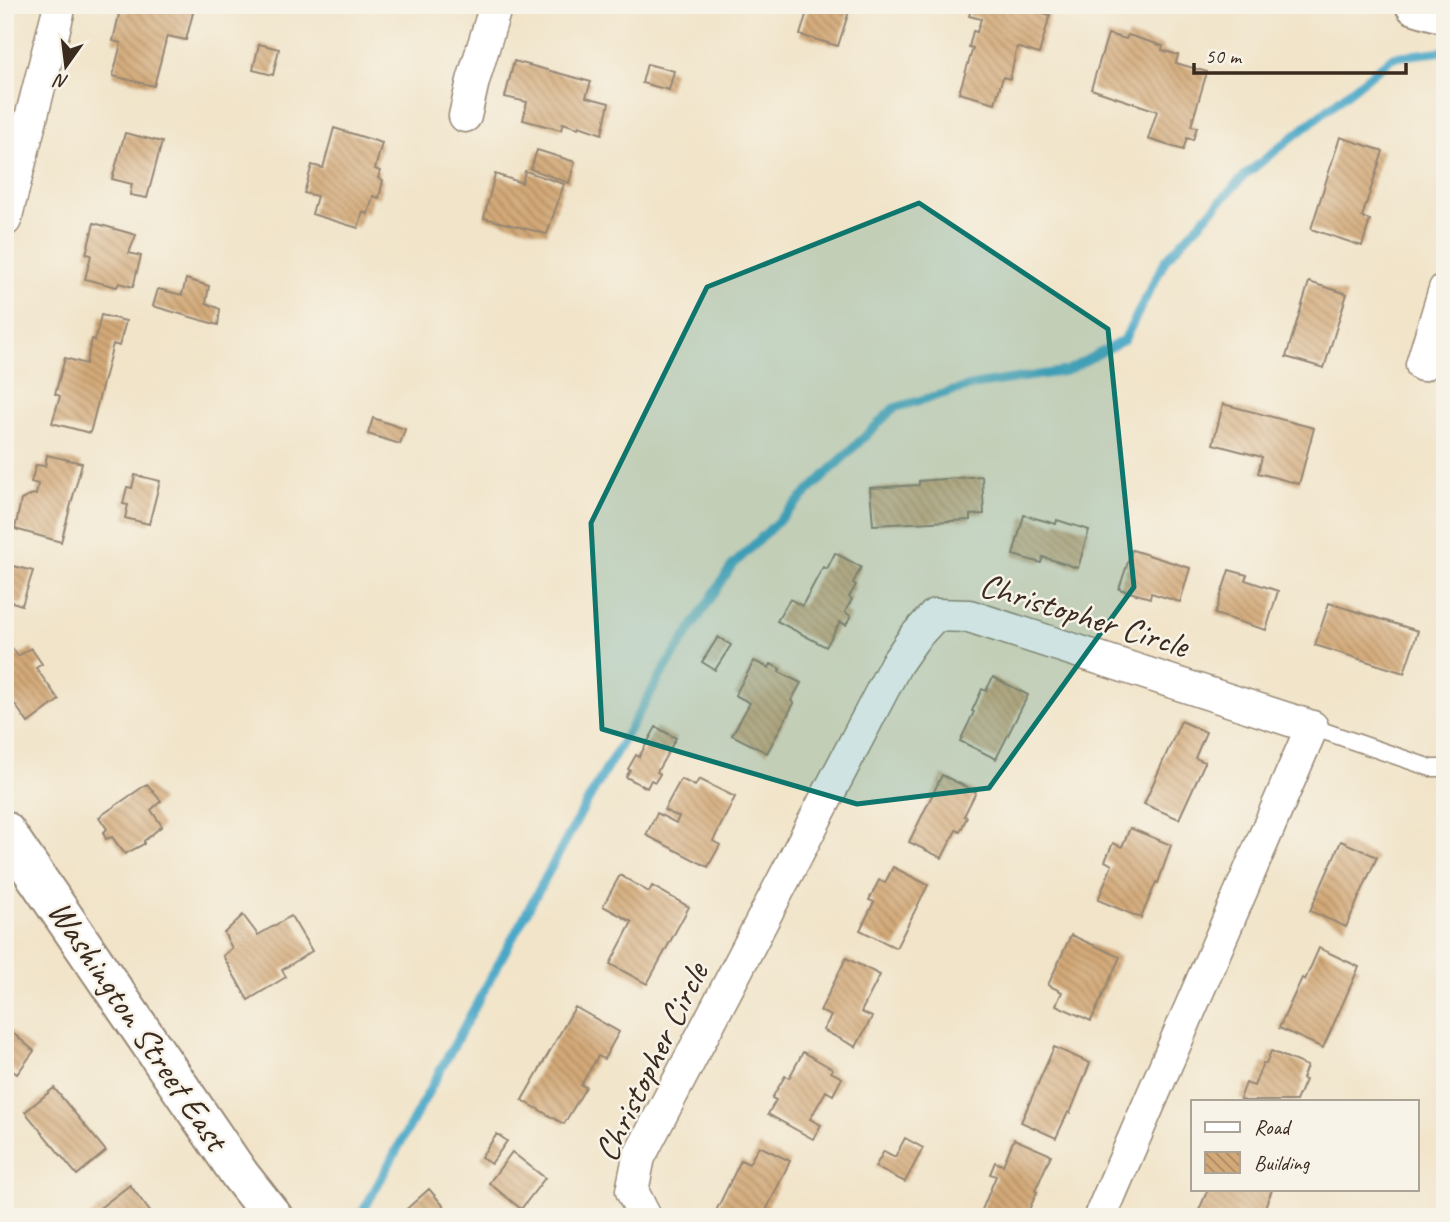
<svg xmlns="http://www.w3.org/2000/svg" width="1450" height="1222" viewBox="0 0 1450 1222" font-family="Caveat,sans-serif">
	<defs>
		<pattern id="building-back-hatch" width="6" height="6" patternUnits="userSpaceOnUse" patternTransform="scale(1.75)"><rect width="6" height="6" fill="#d3a978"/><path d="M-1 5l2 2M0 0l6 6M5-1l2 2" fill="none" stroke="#ac8a62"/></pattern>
	</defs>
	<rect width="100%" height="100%" fill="#f7f3e8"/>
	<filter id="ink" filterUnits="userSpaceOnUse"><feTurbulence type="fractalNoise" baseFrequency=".0143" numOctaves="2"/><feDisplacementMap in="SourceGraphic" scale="14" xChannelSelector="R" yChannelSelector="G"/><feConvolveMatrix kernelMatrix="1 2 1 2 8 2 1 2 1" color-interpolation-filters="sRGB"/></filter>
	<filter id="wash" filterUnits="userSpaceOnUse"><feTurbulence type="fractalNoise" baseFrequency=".00686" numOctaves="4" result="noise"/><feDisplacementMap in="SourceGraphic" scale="28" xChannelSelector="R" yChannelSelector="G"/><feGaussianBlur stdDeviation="1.57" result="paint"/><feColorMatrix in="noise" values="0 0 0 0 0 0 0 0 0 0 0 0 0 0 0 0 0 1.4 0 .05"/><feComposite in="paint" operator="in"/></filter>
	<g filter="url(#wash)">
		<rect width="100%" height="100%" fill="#f1e4c9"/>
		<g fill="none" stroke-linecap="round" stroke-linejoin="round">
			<path stroke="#48a7c7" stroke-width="9" d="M360 1217 582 811 661 675 731 567 894 408 974 385 1066 371 1124 340 1166 259 1245 175 1393 57 1445 51"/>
		</g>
		<g id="blocks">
			<path fill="url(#building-back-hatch)" d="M130 5H195L186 40 167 36 154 86 113 76 121 43 113 41 120 10 128 12Z
				M809 5H851L838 46 800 35Z
				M972 5H1015L1050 15 1039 54 1017 47 1010 79 1003 77 995 103 959 93 973 48 969 47 973 31 977 32 981 19 969 16Z
				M1108 34 1126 39 1128 35 1163 46 1162 50 1178 55 1176 63 1207 72 1191 126 1197 127 1193 140 1187 138 1183 150 1148 139 1157 111 1091 89Z
				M259 44 279 49 273 75 253 70Z
				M514 61 591 82 586 97 609 103 602 134 579 126 578 128 563 123 561 130 523 120 527 102 505 97Z
				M647 64 674 71 669 90 642 83Z
				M334 128 382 143 375 169 380 171 378 178 383 180 379 198 373 196 368 214 363 212 358 228 312 214 317 196 304 193 312 165 323 168Z
				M125 133 162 142 147 198 130 195 132 184 112 179Z
				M1340 137 1383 151 1362 217 1370 220 1362 246 1311 229Z
				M537 150 575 162 569 183 531 169Z
				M525 171 564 184 547 234 484 218 495 174 522 183Z
				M94 223 136 235 129 253 141 256 133 287 119 283 117 287 85 279 91 255 86 254Z
				M186 279 209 286 206 303 220 309 218 325 153 306 158 289 182 295Z
				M1309 282 1347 294 1324 368 1286 357Z
				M101 315 126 321 119 346 113 344 90 433 52 423 60 396 55 394 65 358 86 364 92 339 95 340Z
				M1223 404 1314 428 1299 484 1258 473 1262 457 1213 444Z
				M373 418 405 429 400 444 368 434Z
				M47 455 82 463 61 542 15 529 21 500 33 494 36 495 38 484 31 482 36 465 45 466Z
				M135 475 160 481 149 524 125 518 128 505 123 504 127 487 132 488Z
				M982 476 984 514 970 515V520L873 525 870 488 919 485V481Z
				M1024 515 1056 524 1057 520 1089 530 1078 568 1043 557 1041 563 1013 555Z
				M1132 550 1190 568 1180 602 1151 593 1150 598 1119 589Z
				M835 553 861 567 853 583 856 585 849 597 852 599 845 612 851 616 846 625 840 622 826 647 777 621 790 599 802 606 823 567 827 569Z
				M5 564 33 571 22 605 5 600Z
				M1229 570 1247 575 1245 580 1278 591 1266 630 1215 614Z
				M1329 603 1418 631 1404 673 1315 645Z
				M718 637 731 645 715 670 702 662Z
				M10 645 18 656 31 648 42 664 36 668 59 700 28 723 5 690V648Z
				M754 661 769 668 771 664 780 669 779 672 801 683 791 701 794 703 767 753 732 735 750 703 735 695Z
				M993 677 1028 695 996 759 960 741 974 712 972 711 982 689 986 691Z
				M1181 721 1206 732 1195 758 1205 762 1179 819 1144 804Z
				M656 727 676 738 657 772 660 774 655 782 651 780 647 788 626 777 630 770 628 769 636 755 639 757Z
				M942 775 976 792 964 816 967 817 960 832 956 830 942 858 909 842Z
				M681 779 695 786 699 779 735 797 713 841 720 845 708 867 646 835 657 813 676 823 679 817 664 810Z
				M147 784 161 801 151 810 162 826 144 841V844L125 854 112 837 106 839 103 833 107 829 99 817Z
				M1130 828 1171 845 1158 883 1156 882 1141 918 1098 900 1112 865 1105 861 1113 843 1122 847Z
				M1341 841 1377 857 1346 927 1310 911Z
				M893 867 928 885 896 948 860 930 874 902 869 900 879 880 885 883Z
				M620 875 649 892 652 886 689 907 647 984 610 964 632 922 603 906Z
				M243 915 258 935 291 916 312 951 282 970 286 977 248 1000 223 956 232 948 224 933Z
				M1071 935 1120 957 1091 1021 1056 1005 1062 992 1048 985Z
				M1319 948 1359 967 1323 1048 1279 1028 1302 978 1305 980Z
				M846 958 880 975 861 1012 872 1017 856 1047 823 1030 831 1016 820 1011Z
				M575 1007 619 1032 604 1059 598 1056 581 1085 586 1087 564 1124 522 1100Z
				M5 1026 34 1051 17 1074 5 1065Z
				M1054 1047 1090 1063 1070 1113 1068 1112 1056 1138 1021 1122Z
				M1271 1051 1307 1066 1302 1079 1305 1080 1296 1101H1245L1240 1099 1246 1083 1254 1086 1263 1063 1266 1064Z
				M803 1052 833 1069 831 1072 842 1078 833 1095 826 1091 810 1119 821 1125 813 1139 768 1114 776 1100 772 1098 785 1076 789 1078Z
				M54 1088 106 1151 77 1175 25 1112Z
				M497 1134 507 1141 491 1164 481 1157Z
				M905 1138 923 1148 905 1182 875 1167 884 1151 895 1157Z
				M1014 1139 1051 1155 1035 1191 1037 1192 1028 1212 1025 1211 1022 1217H979L996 1176 990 1174 995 1162 1003 1165Z
				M759 1146 790 1161 763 1217H713L741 1160 749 1164Z
				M512 1152 545 1178 521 1209 489 1183Z
				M130 1185 154 1217H88Z
				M429 1189 453 1217H401L400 1215Z
				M1208 1189H1270L1272 1190 1261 1217H1196Z"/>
		</g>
	</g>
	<g filter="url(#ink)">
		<use href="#blocks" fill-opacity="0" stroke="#968774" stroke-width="2"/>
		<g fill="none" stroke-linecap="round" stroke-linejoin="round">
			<g stroke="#968774" stroke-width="19">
				<path id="service" d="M1312 727 1431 768H1445"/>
			</g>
			<g stroke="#968774" stroke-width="35">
				<path id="minor" d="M465 116 473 81 496 5
					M5 220 60 5
					M1422 365 1445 289
					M645 1217 632 1191 639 1157 896 664 914 638 935 615 969 616 1312 727 1100 1217"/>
			</g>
			<g stroke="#968774" stroke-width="42">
				<path id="tertiary" d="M5 831 240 1175 273 1217"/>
			</g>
			<g stroke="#968774" stroke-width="42">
				<path id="secondary" d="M1415 5 1445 14"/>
			</g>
			<use href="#service" stroke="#fff" stroke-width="16"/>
			<use href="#minor" stroke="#fff" stroke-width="32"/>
			<use href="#tertiary" stroke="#fff" stroke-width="38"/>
			<use href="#secondary" stroke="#fff" stroke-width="38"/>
		</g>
	</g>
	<path fill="#0f766e" fill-opacity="0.2" stroke="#0f766e" stroke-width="5" stroke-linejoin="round" d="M919 203 1108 329 1134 587 989 788 857 804 602 729 591 523 707 287Z"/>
	<g text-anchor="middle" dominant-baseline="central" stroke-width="5" stroke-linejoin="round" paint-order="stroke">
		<g font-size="35" fill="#3b2a1e" stroke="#f7f3e8">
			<text transform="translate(1084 615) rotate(17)">Christopher Circle</text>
			<text transform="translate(138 1025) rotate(56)">Washington Street East</text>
			<text transform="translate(651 1062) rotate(-64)">Christopher Circle</text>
		</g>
	</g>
	<rect width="1450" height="1222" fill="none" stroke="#f7f3e8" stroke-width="28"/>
	<rect x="1191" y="1100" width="228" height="91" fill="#f7f3e8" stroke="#aca397" stroke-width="2"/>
	<rect x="1205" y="1122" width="35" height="10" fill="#ffffff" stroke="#aca397" stroke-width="2"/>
	<text x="1254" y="1134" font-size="21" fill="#3b2a1e">Road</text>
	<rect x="1205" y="1152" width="35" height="21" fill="url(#building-back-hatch)" stroke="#aca397" stroke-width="2"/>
	<text x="1254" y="1170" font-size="21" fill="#3b2a1e">Building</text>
	<g transform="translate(66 66) rotate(194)" stroke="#f7f3e8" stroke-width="5" paint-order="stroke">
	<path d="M0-5L12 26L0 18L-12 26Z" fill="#3b2a1e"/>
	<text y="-10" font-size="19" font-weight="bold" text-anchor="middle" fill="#3b2a1e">N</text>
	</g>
	<path d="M1194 63v10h212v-10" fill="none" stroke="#3b2a1e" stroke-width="3.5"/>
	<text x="1205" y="63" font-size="21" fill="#3b2a1e" stroke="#f7f3e8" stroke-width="5" paint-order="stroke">50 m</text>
</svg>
